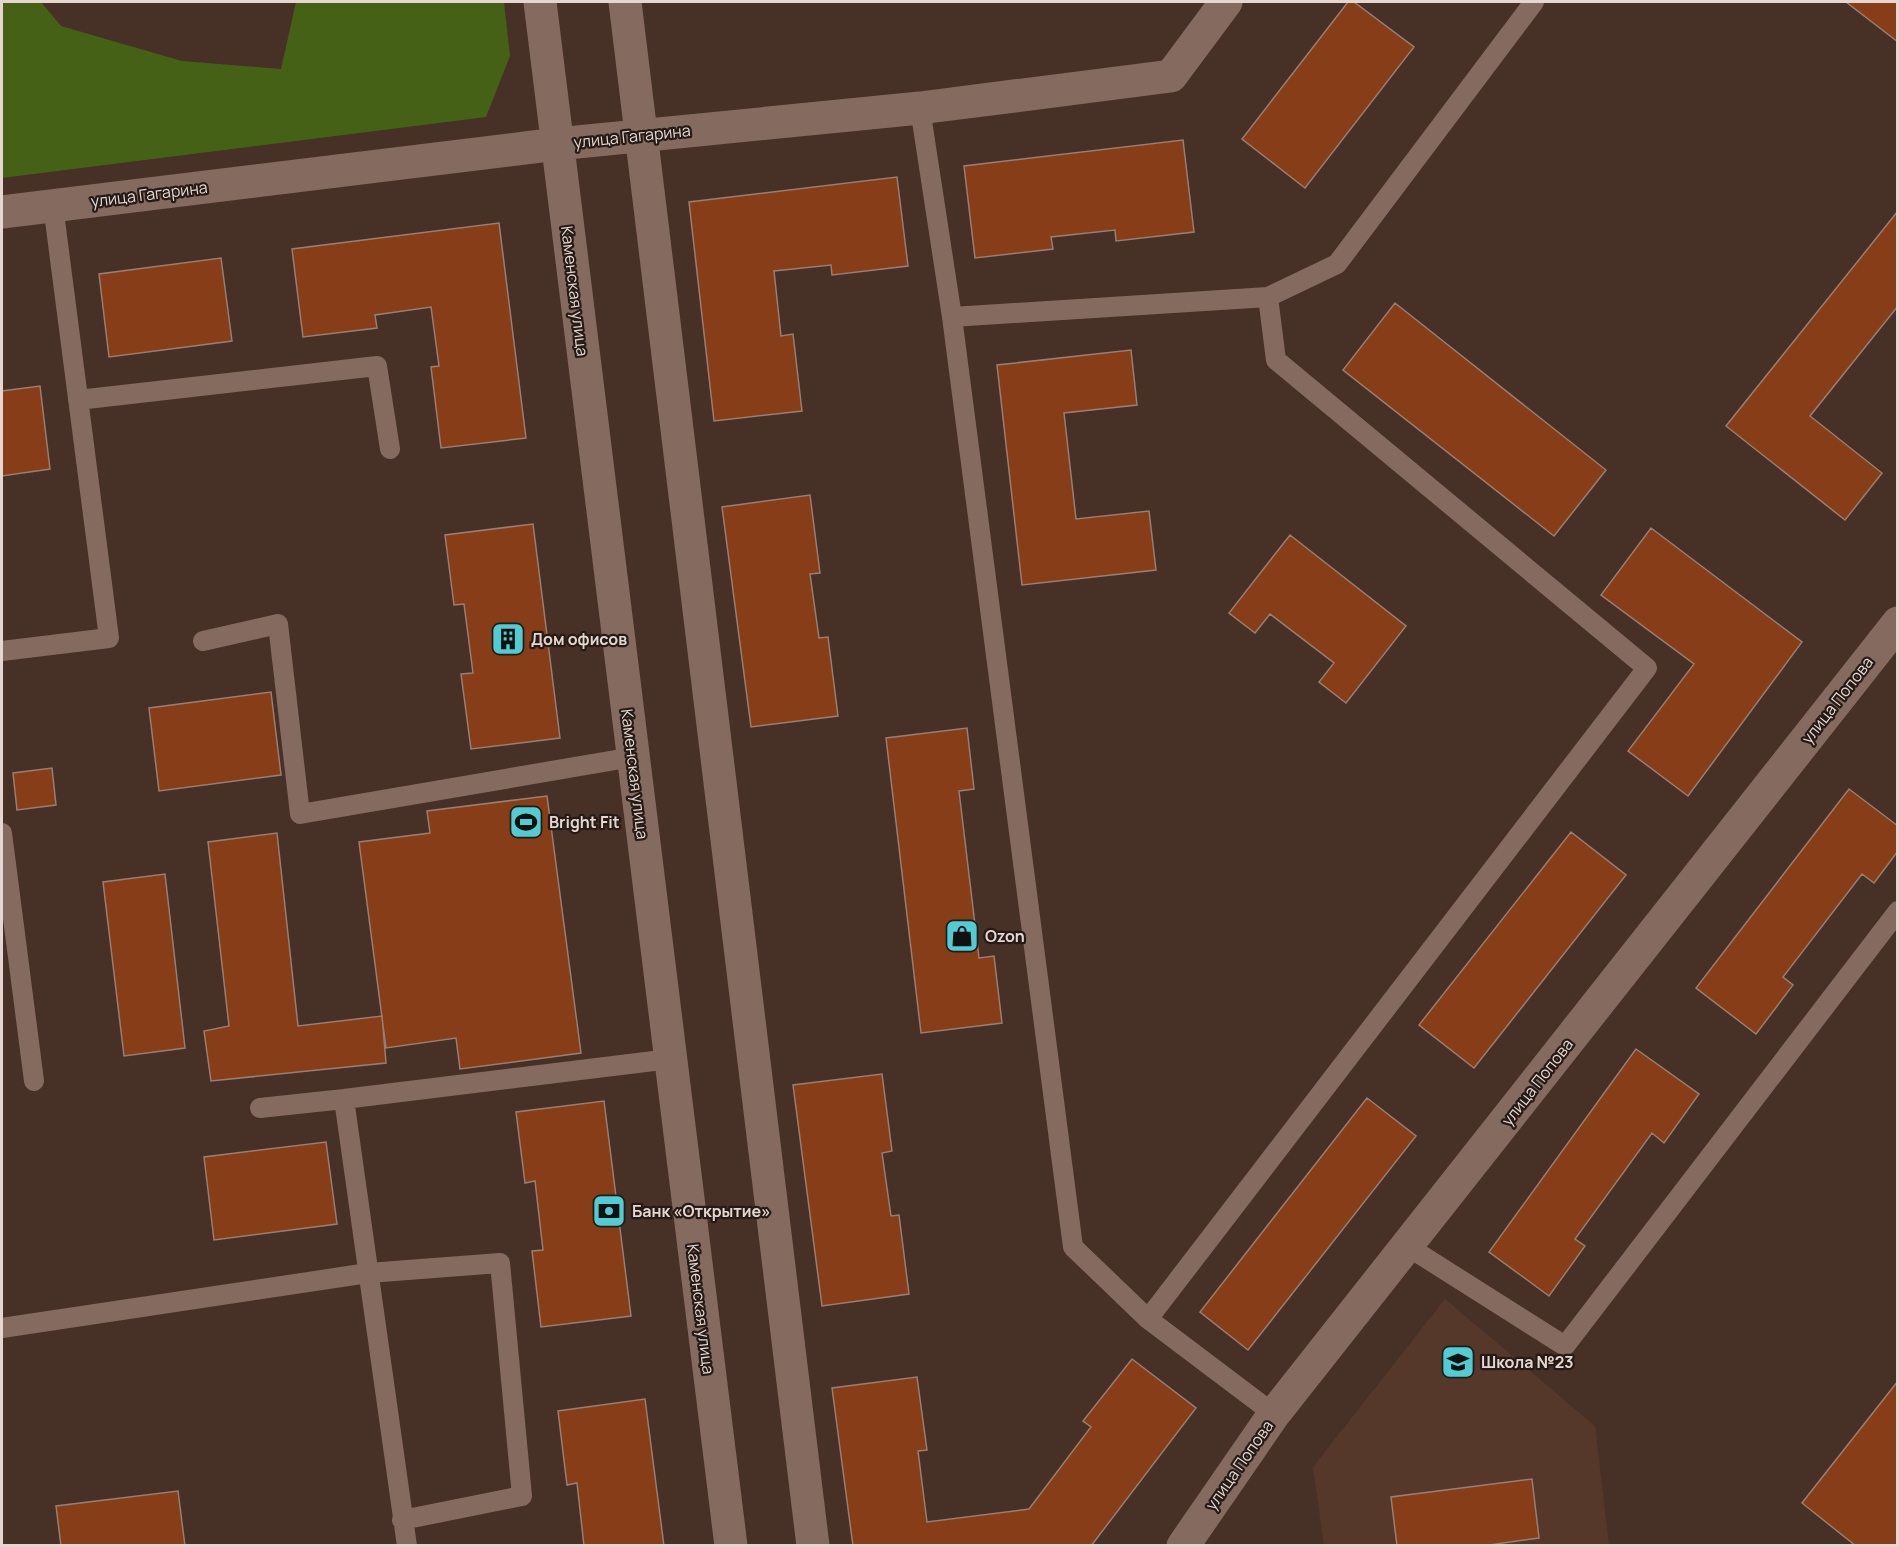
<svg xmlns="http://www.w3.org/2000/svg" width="1899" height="1547" viewBox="0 0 1899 1547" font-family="Manrope,sans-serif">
	<rect width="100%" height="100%" fill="#473026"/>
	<path fill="#56382b" d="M1445 1299 1595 1426 1609 1545H1324L1313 1467Z"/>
	<path fill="#456116" d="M2 2H41L61 26 182 61 281 69 296 2H504L510 56 486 117 2 178Z"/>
	<path fill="#863d18" stroke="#997e72" stroke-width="1.5" d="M1348 2H1354L1414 47 1305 188 1242 139Z
		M1846 2H1898V42Z
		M1183 140 1194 232 1116 241 1115 230 1051 237 1053 249 975 258 964 166Z
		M897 177 908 266 832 275 831 265 774 271 781 336 793 334 802 411 714 421 689 202Z
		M1898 211V306L1810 416 1882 473 1845 520 1726 426Z
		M499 223 526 438 441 448 431 367 439 366 431 307 375 315 377 328 303 337 292 249Z
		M221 258 232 341 109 357 99 274Z
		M1395 303 1606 470 1554 536 1343 370Z
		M1131 350 1137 405 1064 413 1076 519 1149 511 1156 570 1022 585 997 365Z
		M40 386 50 469 2 476V391Z
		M810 495 820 573 810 574 819 638 828 637 838 716 751 727 722 507Z
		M533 524 560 738 471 749 461 674 473 673 464 604 454 605 445 535Z
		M1651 528 1802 642 1688 796 1628 751 1694 664 1601 595Z
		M1290 535 1406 626 1346 703 1319 682 1334 663 1270 614 1255 633 1229 613Z
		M271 692 281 775 159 791 149 708Z
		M967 728 974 789 959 791 979 958 994 956 1002 1023 921 1033 886 738Z
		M52 768 56 805 17 810 13 773Z
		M1849 789 1898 826V851L1874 883 1862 874 1783 977 1793 985 1756 1034 1696 988Z
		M547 796 581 1053 460 1069 456 1038 386 1048 359 842 430 833 427 811Z
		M1571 832 1626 875 1474 1068 1419 1025Z
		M277 833 298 1026 382 1016 386 1063 211 1081 204 1031 229 1026 208 842Z
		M165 874 185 1048 124 1056 103 882Z
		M1636 1049 1699 1094 1664 1143 1652 1133 1575 1239 1585 1246 1549 1296 1489 1252Z
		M882 1074 892 1151 882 1153 891 1216 899 1215 909 1294 822 1306 793 1085Z
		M1367 1098 1416 1136 1248 1350 1200 1312Z
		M604 1101 631 1316 541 1327 532 1251 543 1250 535 1181 525 1183 516 1112Z
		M326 1142 337 1224 214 1240 204 1157Z
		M1132 1359 1196 1408 1091 1546H853L832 1388 917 1377 927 1450 918 1451 927 1522 1029 1509 1091 1427 1083 1421Z
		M1898 1381V1546H1856L1802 1503Z
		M645 1399 664 1546H584L577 1483 567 1485 558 1411Z
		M1532 1479 1539 1538 1482 1546H1397L1391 1497Z
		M178 1491 185 1546H61L56 1506Z"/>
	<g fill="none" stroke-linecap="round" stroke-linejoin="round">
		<path stroke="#856a5f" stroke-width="20" d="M920 108 952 317 1073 1247 1148 1319 1274 1414
			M952 317 1268 297 1337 264 1534 2
			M78 400 377 366 390 449
			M203 641 278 624 300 814 633 757
			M2 651 109 638 53 205
			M2 833 34 1081
			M260 1108 344 1099
			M1407 1246 1565 1346 1898 911
			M1148 1319 1647 668 1276 360 1268 297
			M2 1328 368 1273 500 1263 522 1496 402 1520
			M407 1546 344 1099 670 1059"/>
		<path stroke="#856a5f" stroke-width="33" d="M540 2 731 1546
			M625 2 813 1546
			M2 212 557 144 920 108 1171 76 1226 2
			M1183 1546 1274 1414 1898 623"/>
	</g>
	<defs>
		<g id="building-square" transform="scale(1.725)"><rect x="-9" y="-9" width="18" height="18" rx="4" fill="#51ccd2" stroke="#251b16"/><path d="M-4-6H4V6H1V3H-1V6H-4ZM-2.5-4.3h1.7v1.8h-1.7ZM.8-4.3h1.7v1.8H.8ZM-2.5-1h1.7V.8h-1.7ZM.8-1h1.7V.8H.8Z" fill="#111"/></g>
		<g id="stadium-square" transform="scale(1.725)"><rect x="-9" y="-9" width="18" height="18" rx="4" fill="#51ccd2" stroke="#251b16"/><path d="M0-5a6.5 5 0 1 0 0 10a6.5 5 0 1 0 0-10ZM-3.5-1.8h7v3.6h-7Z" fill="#111"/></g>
		<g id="shop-square" transform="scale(1.725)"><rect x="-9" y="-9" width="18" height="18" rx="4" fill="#51ccd2" stroke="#251b16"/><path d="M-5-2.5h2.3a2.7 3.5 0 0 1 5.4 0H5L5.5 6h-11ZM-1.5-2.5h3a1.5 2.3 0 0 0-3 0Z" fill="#111"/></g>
		<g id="bank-square" transform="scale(1.725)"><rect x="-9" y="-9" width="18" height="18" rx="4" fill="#51ccd2" stroke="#251b16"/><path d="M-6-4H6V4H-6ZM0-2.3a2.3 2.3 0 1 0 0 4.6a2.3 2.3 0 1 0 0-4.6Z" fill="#111"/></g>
		<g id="school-square" transform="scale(1.725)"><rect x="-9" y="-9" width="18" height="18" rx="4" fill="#51ccd2" stroke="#251b16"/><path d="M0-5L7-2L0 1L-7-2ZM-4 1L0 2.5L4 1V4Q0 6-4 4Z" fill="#111"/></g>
	</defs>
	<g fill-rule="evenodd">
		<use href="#building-square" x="508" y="639"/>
		<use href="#stadium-square" x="526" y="822"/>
		<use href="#shop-square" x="962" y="936"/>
		<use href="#bank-square" x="609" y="1211"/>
		<use href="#school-square" x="1458" y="1362"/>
	</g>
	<g text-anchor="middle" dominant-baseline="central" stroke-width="4.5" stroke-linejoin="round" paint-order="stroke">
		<g font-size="16" fill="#e5d6d0" stroke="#251b16">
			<text transform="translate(632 136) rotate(-6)">улица Гагарина</text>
			<text transform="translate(149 194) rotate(-7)">улица Гагарина</text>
			<text transform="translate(575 291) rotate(83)">Каменская улица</text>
			<text transform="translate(1837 700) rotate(-52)">улица Попова</text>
			<text transform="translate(635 774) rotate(83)">Каменская улица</text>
			<text transform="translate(1537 1082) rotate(-52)">улица Попова</text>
			<text transform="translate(701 1309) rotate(83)">Каменская улица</text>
			<text transform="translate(1239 1465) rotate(-55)">улица Попова</text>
		</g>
		<g font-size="16" font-weight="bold" fill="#e5d6d0" stroke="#251b16" text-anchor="start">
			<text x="531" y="639">Дом офисов</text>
			<text x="549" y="822">Bright Fit</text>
			<text x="985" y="936">Ozon</text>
			<text x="632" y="1211">Банк «Открытие»</text>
			<text x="1481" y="1362">Школа №23</text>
		</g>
	</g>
	<rect width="1899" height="1547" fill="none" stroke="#e5d6d0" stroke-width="6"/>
</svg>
